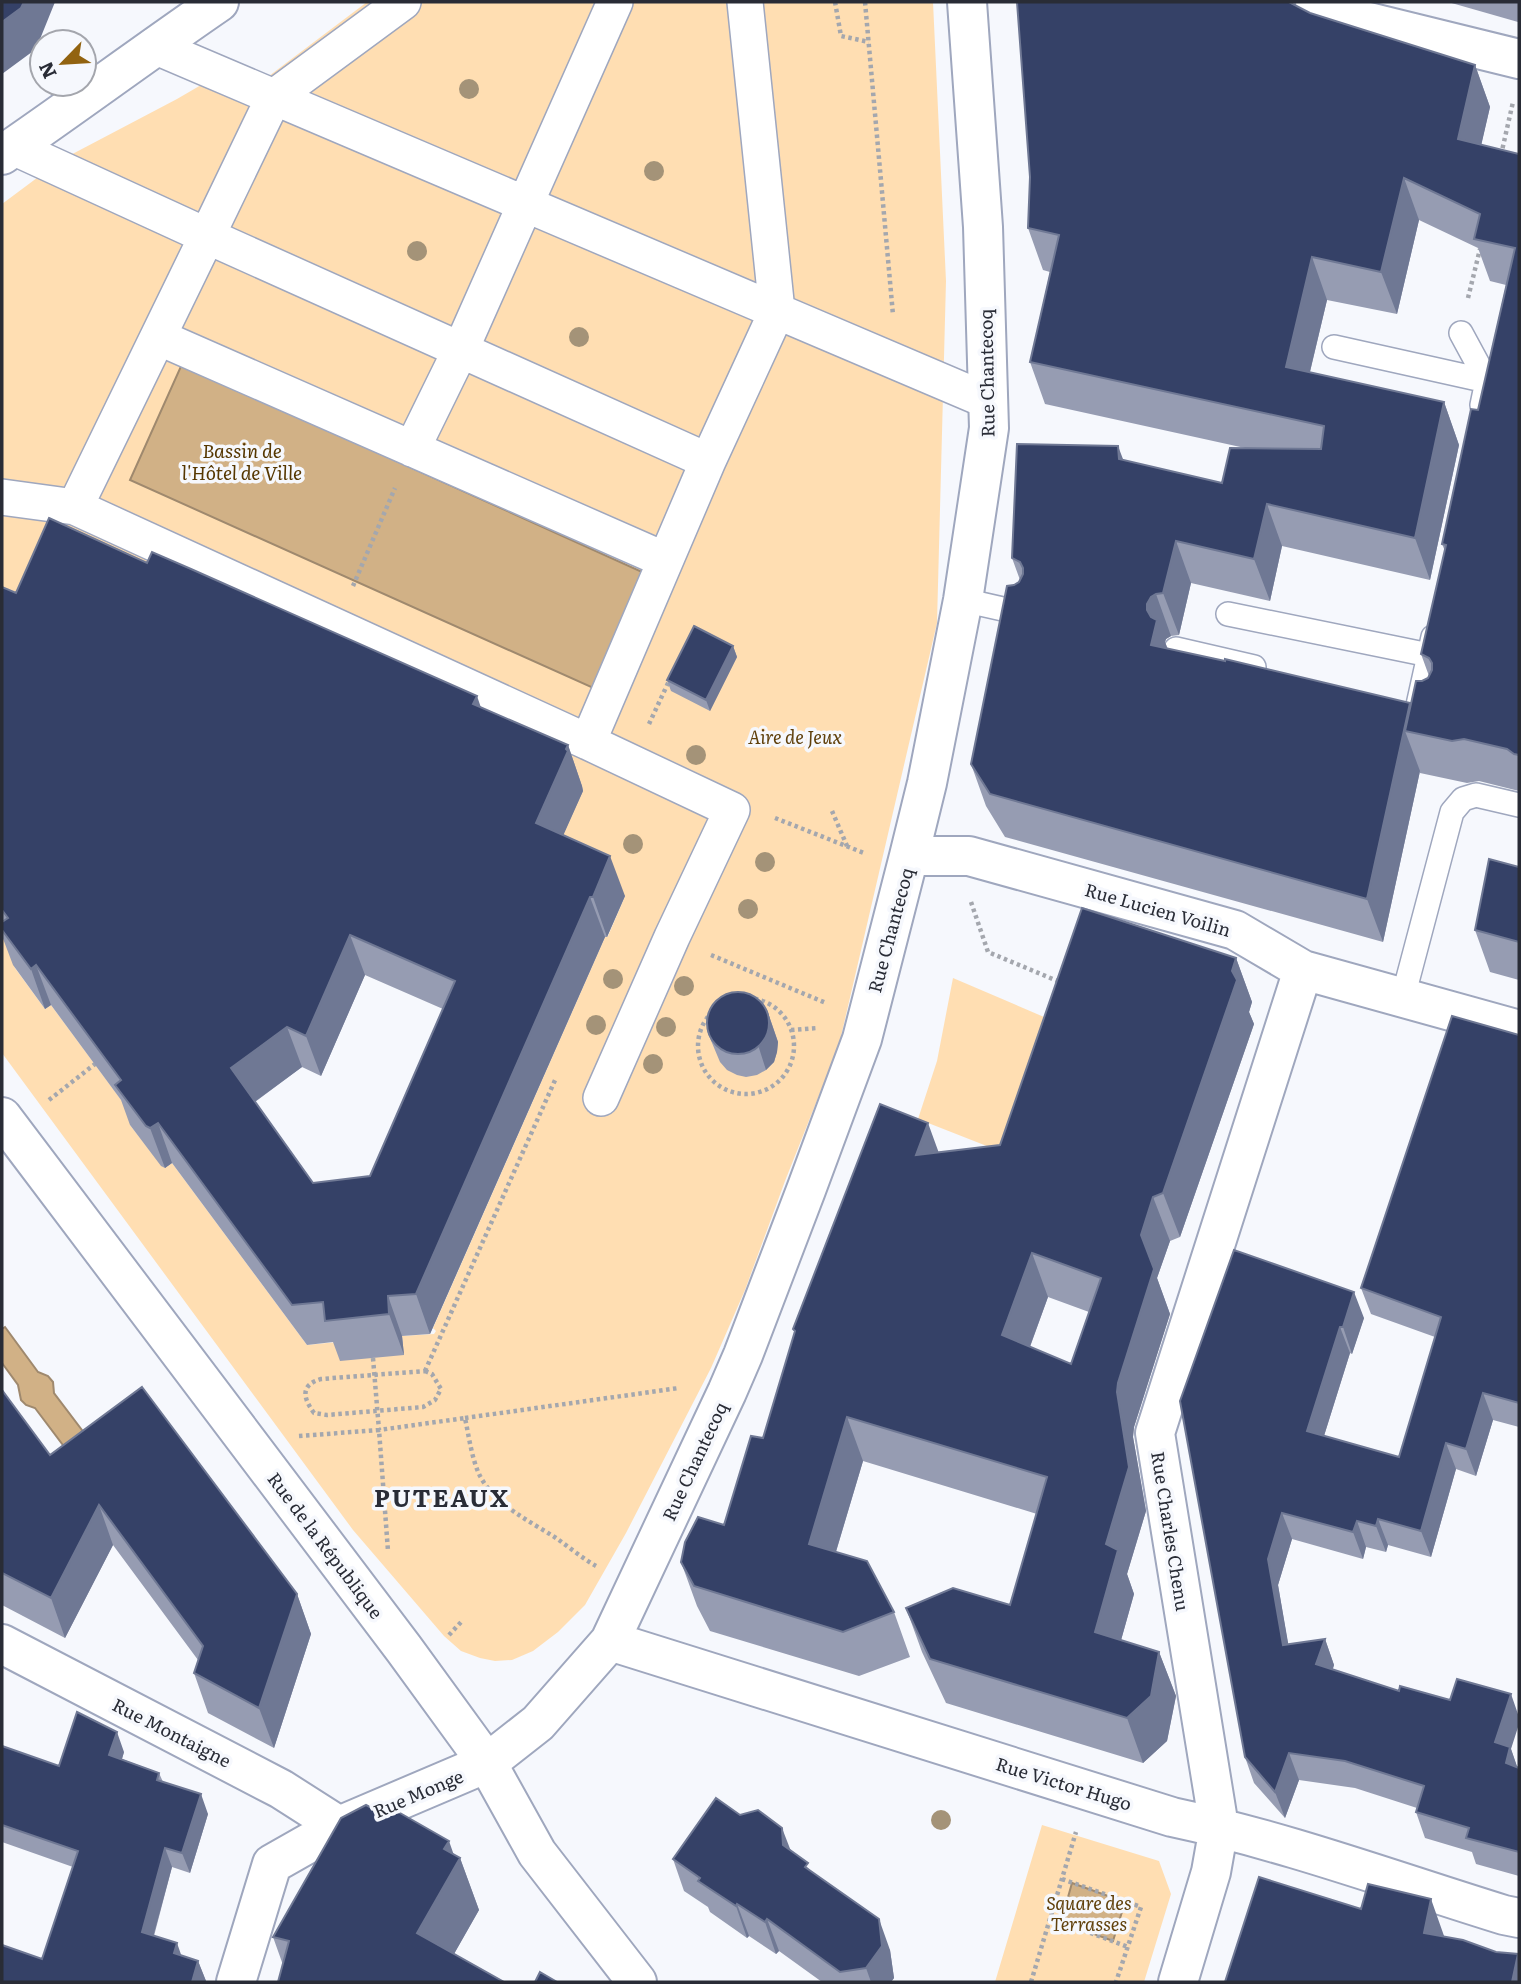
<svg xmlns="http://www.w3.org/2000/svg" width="1521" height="1984" viewBox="0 0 1521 1984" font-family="Literata,serif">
	<rect width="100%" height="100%" fill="#f6f8fd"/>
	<path fill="#ffdeb2" d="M367 2H933L946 281 937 623 839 1045 785 1181 745 1290 711 1368 626 1533 585 1605 558 1632 533 1651 512 1660 495 1661 480 1658 461 1651 444 1636 353 1530 2 1053V930L15 968 45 1009 51 1005 136 1120 130 1125 161 1165 165 1168 172 1163 307 1345 337 1342 403 1355 402 1336 434 1334 436 1331 433 1328 605 937 608 936 625 896 551 863 583 790 2 620V204L61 160 177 99 232 67 261 82Z
		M953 978 1072 1029 1002 1152 918 1119 937 1061Z
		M1042 1825 1159 1861 1171 1894 1144 1982H995Z"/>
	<path fill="#d1b186" stroke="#9f896e" stroke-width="2" d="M182 364 651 576 600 691 130 480Z
		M5 1327 38 1372 48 1376 53 1382 54 1393 88 1438 69 1453 35 1408 26 1405 21 1400 18 1385 2 1363V1329Z
		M1072 1883 1125 1902 1113 1941 1061 1922Z"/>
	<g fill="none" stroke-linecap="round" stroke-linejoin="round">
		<g stroke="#9fa7be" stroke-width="26">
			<path id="service" d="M1461 333 1487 381 1482 405
				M1334 347 1487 381
				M963 600 1025 614
				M1228 614 1429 655
				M1176 649 1254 667
				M1418 705 1433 637
				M1403 997 1452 812 1463 799 1476 795 1519 805"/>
		</g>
		<g stroke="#9fa7be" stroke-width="38">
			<path id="pedestrian" d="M154 46 988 401
				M13 147 207 236 274 97 403 2
				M158 337 665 560
				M412 449 461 349 615 2
				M708 461 777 311 745 2
				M2 497 75 507 207 236 708 461 588 742 732 810 672 937 601 1098
				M75 507 588 742"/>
		</g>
		<g stroke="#9fa7be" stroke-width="42">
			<path id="minor" d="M2 155C75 105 146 52 219 2
				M909 856H969L1235 930 1303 970 1519 1030
				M610 1641 1172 1817C1285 1841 1394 1881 1504 1915L1519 1918
				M2 1644 281 1789 339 1826
				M236 1982 272 1864 339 1826 487 1763 538 1723 610 1641 727 1392 743 1355 806 1190 862 1039 909 856 927 783 963 600 989 428 983 227 967 2
				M1178 1982 1211 1872 1219 1827 1155 1433 1303 970"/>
		</g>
		<g stroke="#9fa7be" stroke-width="42">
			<path id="tertiary" d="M1315 2 1340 15 1519 59
				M2 1117 404 1649 487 1763 537 1853 637 1982"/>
		</g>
		<path stroke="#a4a7ae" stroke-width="4.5" stroke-dasharray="3.5 3.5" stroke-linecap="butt" d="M835 2 841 36 869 42
			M865 2 893 315
			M1501 155 1513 102
			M1468 298 1480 249
			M353 586 395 488
			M649 724 669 681
			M832 811 847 846
			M775 818 864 853
			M971 902 988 952 1060 982
			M711 955 826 1003
			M698 1046a48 48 0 1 1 96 0a48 48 0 1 1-96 0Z
			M791 1030 817 1028
			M49 1100 95 1064
			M373 1358 379 1430 465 1418C469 1437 472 1460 480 1476 496 1506 530 1521 556 1538 569 1547 582 1558 596 1566
			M425 1371 556 1078
			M425 1371 432 1374 441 1389 435 1400 423 1407 327 1415 314 1413C303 1398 300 1385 321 1379Z
			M465 1418 679 1388
			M299 1436 379 1430 388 1551
			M449 1635 462 1621
			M1062 1879 1141 1907 1116 1982
			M1051 1918 1128 1947
			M1031 1982 1076 1832"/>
		<use href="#service" stroke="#fff" stroke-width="23"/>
		<use href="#pedestrian" stroke="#fff" stroke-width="35"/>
		<use href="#minor" stroke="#fff" stroke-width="38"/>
		<use href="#tertiary" stroke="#fff" stroke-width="38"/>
	</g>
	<g fill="#a49378">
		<circle cx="469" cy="89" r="10"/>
		<circle cx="654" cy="171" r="10"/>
		<circle cx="417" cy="251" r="10"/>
		<circle cx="579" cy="337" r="10"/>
		<circle cx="696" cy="755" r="10"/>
		<circle cx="633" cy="844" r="10"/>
		<circle cx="765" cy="862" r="10"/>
		<circle cx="748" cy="909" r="10"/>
		<circle cx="613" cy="979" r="10"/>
		<circle cx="684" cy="986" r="10"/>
		<circle cx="596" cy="1025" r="10"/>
		<circle cx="666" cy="1027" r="10"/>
		<circle cx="653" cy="1064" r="10"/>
		<circle cx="941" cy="1820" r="10"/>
	</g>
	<path fill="#969cb2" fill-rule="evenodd" d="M1448 2H1519V23L1518 22Z
		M1310 13 1475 65 1490 107 1481 145 1519 154V791L1479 781 1467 783 1420 773V771L1383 942 1005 837 986 806 971 764 1014 585 1020 580 1012 558 1124 461 1222 483 1245 448 1045 404 1030 362 1050 272 1043 270 1028 228ZM1419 220 1478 248 1490 281 1506 285 1478 410 1442 544 1445 551 1421 654 1429 676 1428 678 1422 681 1411 704 1168 649 1165 642 1166 639 1171 636 1179 635 1191 583 1270 601 1282 546 1430 580 1459 445 1444 402 1310 372 1327 300 1397 314Z
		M147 563 568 745 582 786 583 791 563 835 625 896 607 937H605L430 1334 402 1336 404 1355 340 1361 333 1342 307 1345 172 1163 165 1168 161 1166 130 1125 121 1100 51 1005 45 1009 13 965 2 936V587L16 593ZM365 975 443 1009 370 1176 313 1183 255 1102 302 1067 321 1076Z
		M733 646 737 657 710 711 671 691 667 680Z
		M1519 867V980L1490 972 1475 930Z
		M1236 958 1252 1002 1249 1012 1254 1024 1180 1237 1170 1241 1157 1278 1170 1314 1134 1427 1133 1437 1146 1511 1127 1574 1134 1594 1121 1640 1159 1652 1176 1696 1167 1741 1143 1763 946 1703 922 1652 906 1608 1010 1605 1037 1514 863 1461 836 1552 894 1612 910 1657 859 1676 710 1631 697 1606 681 1562 724 1525 763 1438 795 1333 793 1329 938 1152 1000 1145ZM1048 1297 1089 1312 1071 1364 1030 1347Z
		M767 1010 778 1042 777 1052 774 1062 766 1070 757 1075 746 1077 737 1075 727 1070 720 1062 707 1031Z
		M1519 1035V1427L1493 1420 1476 1476 1456 1469 1431 1557 1388 1545 1386 1552 1366 1547 1363 1559 1292 1539 1278 1585 1288 1644 1325 1639 1334 1665 1333 1669 1511 1749 1517 1767 1519 1768V1876L1476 1864 1472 1852 1425 1838 1416 1812 1417 1808 1355 1788 1299 1780 1285 1818 1254 1783 1245 1757 1234 1250 1364 1318 1352 1354 1350 1353 1324 1436 1399 1457 1435 1337 1371 1314 1361 1288Z
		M2 1390 50 1455 297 1594 311 1634 274 1748 208 1713 194 1673 198 1660 113 1545 65 1638 2 1605Z
		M2 1746 59 1766 124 1752 122 1759 159 1773 163 1782 208 1814 190 1873 172 1867 154 1936 182 1956 198 1961 206 1981 42 1959 73 1867 2 1842Z
		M791 1851 890 1950 894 1978 891 1982H822L779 1951 776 1954 749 1936 747 1938 710 1912 708 1907 684 1891 673 1859Z
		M453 1854 460 1858 479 1910 454 1954 283 1965 273 1937Z"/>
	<path fill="#6f7894" d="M24 2H55L36 49 2 74V22Z
		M1475 65 1490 107 1473 181 1458 139Z
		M1404 178 1419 220 1397 314 1381 272Z
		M1312 257 1327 300 1301 409 1286 367Z
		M1444 402 1459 445 1430 580 1415 538Z
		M1118 446 1134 488 1119 459Z
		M1267 504 1282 546 1270 601 1254 559Z
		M1176 541 1191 583 1179 635 1163 593Z
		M1156 594 1171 636 1166 639 1165 642 1172 662 1151 645 1147 604 1151 597Z
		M733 646 737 657 710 711 706 700Z
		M477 696 491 737 473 704Z
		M1410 703 1405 731 1420 771 1383 942 1367 899Z
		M568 745 582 786 583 791 551 863 536 823Z
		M610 856 625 896 607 937 593 897Z
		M590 897 605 937 430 1334 416 1294Z
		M350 935 365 975 321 1076 306 1036Z
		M1236 958 1252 1002 1249 1012 1254 1024 1180 1237 1163 1193Z
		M36 965 51 1005 45 1009 31 969Z
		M767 1010 778 1042 777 1052 774 1062 766 1070 759 1048Z
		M287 1027 302 1067 245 1109 231 1068Z
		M158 1123 172 1163 165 1168 150 1128Z
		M928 1123 944 1167 916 1155Z
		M1153 1197 1170 1241 1157 1278 1170 1314 1134 1427 1133 1437 1146 1511 1127 1574 1134 1594 1111 1676 1095 1632 1106 1544 1118 1383 1141 1235Z
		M1032 1253 1048 1297 1018 1379 1002 1335Z
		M1354 1292 1364 1318 1352 1354 1343 1327Z
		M388 1296 402 1336 404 1355 389 1314Z
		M1340 1327 1350 1353 1317 1458 1307 1431Z
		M1483 1393 1493 1420 1476 1476 1466 1449Z
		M847 1417 863 1461 825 1588 809 1544Z
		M1446 1443 1456 1469 1431 1557 1421 1531Z
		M99 1505 113 1545 65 1638 51 1598Z
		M1282 1513 1292 1539 1278 1585 1293 1671 1283 1645 1268 1559Z
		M1378 1519 1388 1545 1386 1552 1376 1526Z
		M1357 1521 1366 1547 1363 1559 1353 1532Z
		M297 1594 311 1634 274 1748 259 1708Z
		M1325 1639 1334 1665 1325 1690 1316 1664Z
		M1159 1652 1176 1696 1167 1741 1143 1763 1127 1718Z
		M1511 1694 1519 1717V1724L1511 1749 1519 1772 1515 1790 1495 1742Z
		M117 1732 124 1752 117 1775 109 1755Z
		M1289 1753 1299 1780 1285 1818 1275 1792Z
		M201 1794 208 1814 190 1873 182 1853Z
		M782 1828 794 1859 783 1845Z
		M449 1841 457 1864 460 1858 479 1910 438 1982 417 1933 444 1849Z
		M165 1848 172 1867 149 1952 142 1932Z
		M1431 1899 1449 1950 1424 1933Z
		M737 1904 749 1936 747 1938 736 1906Z
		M767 1919 779 1951 776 1954 765 1922Z
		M879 1919 890 1950 894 1978 891 1982H871L866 1968Z
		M177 1943 184 1963 174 1953Z
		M1518 1954 1519 1958V1982H1512Z
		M198 1961 206 1981 205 1982H192Z"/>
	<path fill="#354167" stroke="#6f7894" stroke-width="2" fill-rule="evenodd" d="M2 2H24L21 8 2 22Z
		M1017 2H1289L1310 13 1475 65 1458 139 1519 154V755L1514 754 1507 749 1464 739 1452 741 1405 731 1416 681H1422L1428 678 1432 670V663L1429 658 1421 654 1446 545 1442 544 1471 409 1478 410 1515 248 1474 239 1480 214 1404 178 1381 272 1312 257 1286 367 1444 402 1415 538 1267 504 1254 559 1176 541 1163 593 1156 594 1151 597 1147 604V610L1151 617 1157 620 1151 645 1225 661V659L1410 703 1367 899 990 794 971 764 1007 586 1014 585 1019 582 1023 574V568L1020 562 1012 558 1017 444 1118 446 1119 459 1222 483 1230 448 1321 449 1324 426 1030 362 1059 235 1028 228 1030 177Z
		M49 518 147 563 152 552 191 569 477 696 473 704 568 745 566 749 568 751 536 823 610 856 593 897H590L416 1294 388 1296 389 1314 325 1321 323 1302 292 1305 158 1123 150 1128 146 1126 115 1085 121 1080 36 965 31 969 2 930V922L8 918 2 910V587L16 593ZM350 935 455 981 370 1176 313 1183 231 1068 287 1027 306 1036Z
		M694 626 733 646 706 700 667 680Z
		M1489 859 1519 867V942L1475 930Z
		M1082 908 1236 958 1232 971 1237 980 1163 1193 1153 1197 1141 1235 1154 1269 1118 1383 1117 1392 1129 1467 1106 1544 1118 1550 1095 1632 1159 1652 1151 1696 1127 1718 930 1659 906 1608 953 1588 1010 1605 1047 1477 847 1417 809 1544 867 1561 894 1612 843 1632 694 1586 681 1562 685 1542 698 1517 724 1525 751 1436 763 1438 795 1331 793 1329 880 1104 928 1123 916 1155 1000 1145ZM1032 1253 1101 1278 1071 1364 1002 1335Z
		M707 1023a31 31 0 1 1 62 0a31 31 0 1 1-62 0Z
		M1452 1016 1519 1035V1403L1483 1393 1466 1449 1446 1443 1421 1531 1378 1519 1376 1526 1357 1521 1353 1532 1282 1513 1268 1559 1283 1645 1325 1639 1316 1664 1399 1691 1400 1686 1450 1700 1457 1679 1511 1694 1495 1742 1510 1747 1506 1763 1519 1768V1852L1466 1838 1469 1828 1416 1812 1424 1786 1345 1761 1289 1753 1275 1792 1245 1757 1180 1401 1234 1250 1354 1292 1343 1327H1340L1307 1431 1399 1457 1441 1317 1361 1288Z
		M142 1387 297 1594 259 1708 194 1673 203 1646 99 1505 51 1598 2 1573V1390L50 1455Z
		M77 1712 117 1732 109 1755 159 1773 157 1780 201 1794 182 1853 165 1848 142 1932 177 1943 174 1953 198 1961 192 1982H2V1945L42 1959 78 1851 2 1825V1746L59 1766Z
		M716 1798 740 1815 758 1810 782 1828 783 1845 808 1863 805 1867 879 1919 882 1946 866 1968 840 1972 767 1919 765 1922 737 1904 736 1906 698 1881 700 1878 673 1859Z
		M366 1805 381 1813 386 1805 449 1841 444 1849 460 1858 417 1933 504 1982H278L289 1941 273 1937 341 1818Z
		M1259 1877 1361 1909 1368 1884 1431 1899 1424 1933 1463 1940 1496 1952 1518 1954 1512 1982H1225Z
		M540 1972 557 1982H535Z"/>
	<g text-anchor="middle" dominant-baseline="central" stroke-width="7" stroke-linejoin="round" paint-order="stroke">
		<g font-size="18" fill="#292c36" stroke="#f6f8fd">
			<text transform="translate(986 373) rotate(-91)">Rue Chantecoq</text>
			<text transform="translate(1158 909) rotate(16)">Rue Lucien Voilin</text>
			<text transform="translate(890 930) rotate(-75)">Rue Chantecoq</text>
			<text transform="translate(694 1461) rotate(-65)">Rue Chantecoq</text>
			<text transform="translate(1171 1531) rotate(81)">Rue Charles Chenu</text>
			<text transform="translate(326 1545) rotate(53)">Rue de la République</text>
			<text transform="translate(172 1732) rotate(27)">Rue Montaigne</text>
			<text transform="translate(1064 1783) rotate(17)">Rue Victor Hugo</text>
			<text transform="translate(418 1793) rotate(-23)">Rue Monge</text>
		</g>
		<g font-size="18" font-style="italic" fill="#60400b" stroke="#f6f8fd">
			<text x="795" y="736">Aire de Jeux</text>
			<text x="1089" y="1902">Square des<tspan x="1089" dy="21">Terrasses</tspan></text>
		</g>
		<g font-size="19" font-style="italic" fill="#563700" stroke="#f6f8fd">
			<text x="242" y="450">Bassin de<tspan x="242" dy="22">l'Hôtel de Ville</tspan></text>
		</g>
		<g font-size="24" font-weight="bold" letter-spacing="2" fill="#292c36" stroke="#f6f8fd">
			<text x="442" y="1496">PUTEAUX</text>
		</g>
	</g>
	<rect width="1521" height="1984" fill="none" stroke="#292c36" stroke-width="7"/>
	<g transform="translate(63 63) rotate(245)"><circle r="33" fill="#f6f8fd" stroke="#a4a6ad" stroke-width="2"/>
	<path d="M0-5L12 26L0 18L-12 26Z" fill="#926310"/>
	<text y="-10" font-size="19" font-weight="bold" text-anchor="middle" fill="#292c36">N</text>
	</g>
</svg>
